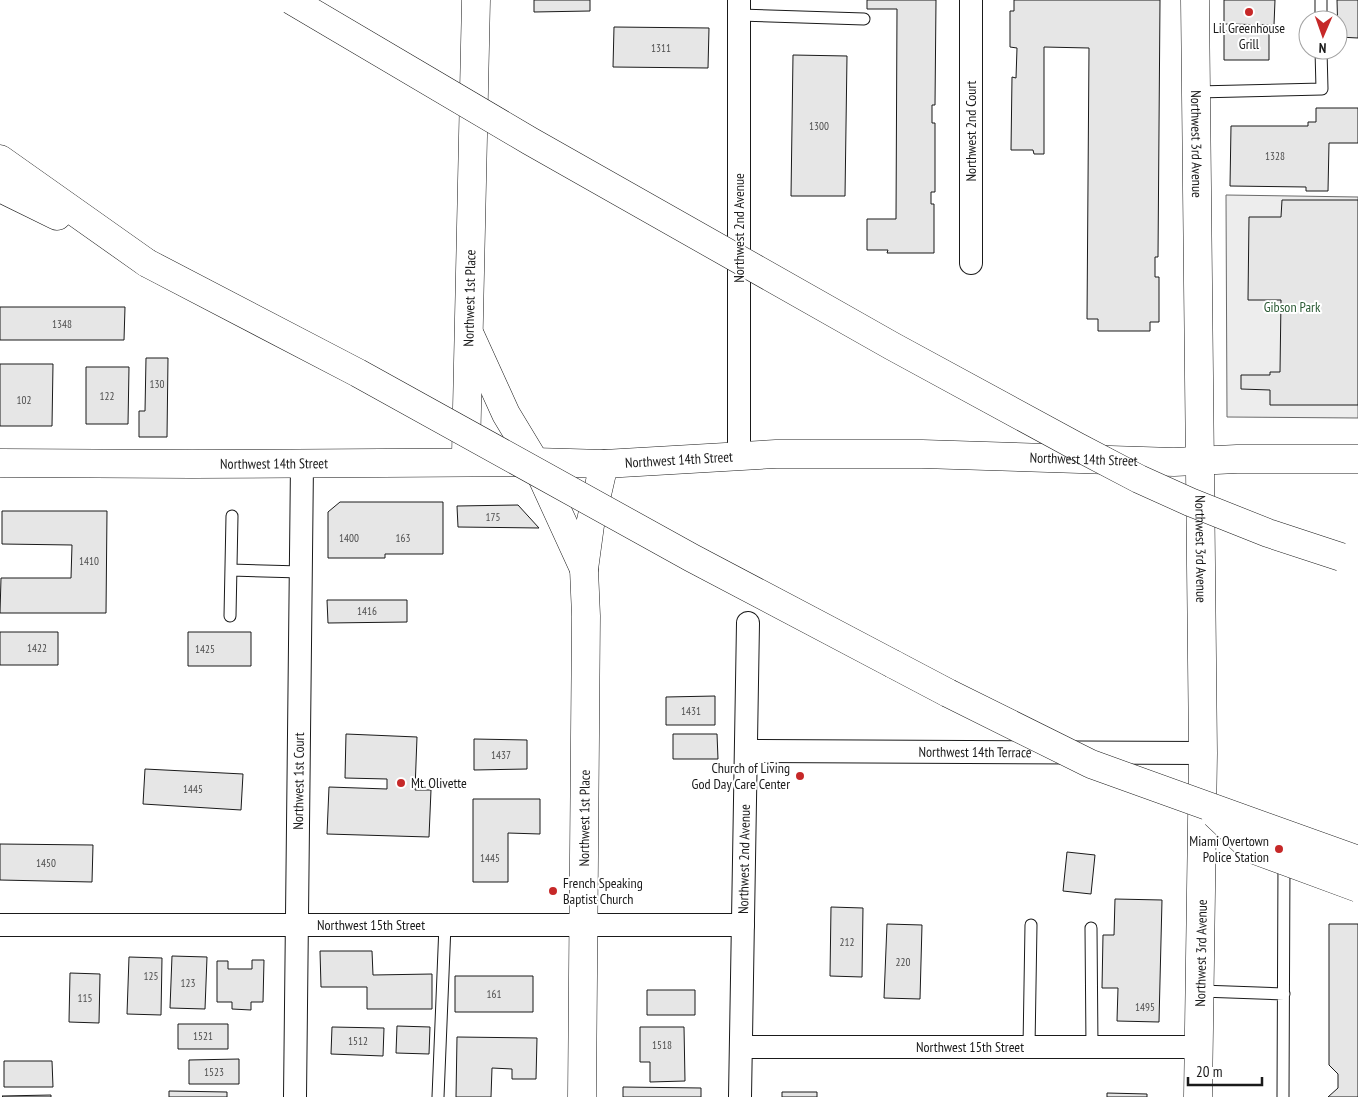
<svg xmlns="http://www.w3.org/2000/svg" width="1358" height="1097" viewBox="0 0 1358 1097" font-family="'PT Sans Narrow',sans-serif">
	<rect width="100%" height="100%" fill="#fff"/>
	<path fill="#ededed" stroke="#6a6a6a" d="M1226 195 1358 197V418L1227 417Z"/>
	<path fill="#e6e6e6" stroke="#1a1a1a" d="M534 0H590V11L534 12Z
		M867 0H936L935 105H932V123H935V192H931V204H934V253H887L888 250H867V219H896L897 9H867Z
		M1014 0H1160L1158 257H1155V277H1159V322H1150V331H1098V319H1087L1089 48 1044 47V154H1034L1033 150H1011L1012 77 1016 78 1017 48 1010 47V11H1014Z
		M1224 0H1275L1274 25 1224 24Z
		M1337 0H1358V38L1338 37Z
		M614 27 709 28 708 68 613 67Z
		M1224 31H1269V60H1224Z
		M793 55 847 56 845 196H791Z
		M1316 108H1358V143H1329L1328 191H1306V187L1230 186 1231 126H1308V122H1316Z
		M1282 200H1358V405H1270V390L1241 389V375H1270V372H1280L1281 300H1248L1249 217H1281Z
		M0 307H125L124 340H0Z
		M146 358H168L167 437H139V411H145Z
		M0 364H53L52 426H0Z
		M86 367H129L128 424H86Z
		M340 502H443V554H385V558H328V512Z
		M518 505 539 528 458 527 457 506Z
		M2 511H107L106 613H0L1 578H71L72 545 2 544Z
		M327 600H407V622L328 623Z
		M0 632H58V665H0Z
		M188 632H251V666H188Z
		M715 696V725H666V697Z
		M346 734 417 737 415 790H431L429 837 327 834 329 787 387 789V779L345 778Z
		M673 734H717L718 759H673Z
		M474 739 527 740V769L474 770Z
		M145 769 243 774 241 810 143 804Z
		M473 799H540V834L508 833V882H473Z
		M0 844 93 845 92 882 0 880Z
		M1067 852 1095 855 1091 894 1063 891Z
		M1115 899 1162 900 1159 1022 1117 1021 1118 988H1102L1103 935H1114Z
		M831 907 863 908 862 977 830 976Z
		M887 924 922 925 920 999 884 998Z
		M1329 924H1358V1097H1328L1338 1088V1074L1329 1065Z
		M320 951H372L373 975 432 974V1009H367V987H321Z
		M172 956 207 957 205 1009 170 1008Z
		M129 957 162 958 161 1015 127 1014Z
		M252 960H264L263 1002H251V1010L232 1009V1002H217V961H228V969H252Z
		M70 973 100 974 99 1023 69 1022Z
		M455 976H533V1012H455Z
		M647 990H695V1015H647Z
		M178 1024H228V1049H178Z
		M397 1026 430 1027 429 1054 396 1053Z
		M332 1027 384 1028 383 1056 331 1054Z
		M640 1027H684L685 1081 650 1082V1062H640Z
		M457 1037 537 1038 536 1079H512V1069L492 1068 491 1097H456Z
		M239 1059V1084H189V1060Z
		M4 1061H52L53 1087H4Z
		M623 1087 701 1088V1097H623Z
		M169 1091 227 1092V1097H169Z
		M782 1092H817V1097H782Z
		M1107 1093 1147 1094V1097H1107Z
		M51 1095V1097H3L2 1096Z"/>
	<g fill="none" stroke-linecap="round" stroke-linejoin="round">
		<g stroke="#1a1a1a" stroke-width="13">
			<path id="lane" d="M1321 0V20
				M739 15 864 19
				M1197 92 1322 89 1321 50
				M231 570 301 572
				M230 616 232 516
				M1091 928 1092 1047
				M1201 991 1284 994
				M1029 1047 1031 925
				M438 1097 445 925
				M1283 1097 1284 861"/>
		</g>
		<g stroke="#1a1a1a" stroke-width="24">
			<g id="street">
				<path d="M971 0V263"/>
				<path d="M739 456V0"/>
				<path id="s1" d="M746 751 1203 753"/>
				<path id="s2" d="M0 925H743"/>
				<path id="s3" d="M741 1047H1200"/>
				<path id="s4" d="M295 1097 302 464"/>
				<path id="s5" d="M740 1097 748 623"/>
			</g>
		</g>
		<g stroke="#1a1a1a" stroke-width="29">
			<g id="secondary">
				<path id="s6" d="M1195 0 1203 753 1198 1097"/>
				<path d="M471 337 506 414 535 462 584 569"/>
				<path id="s7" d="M466 454 476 0"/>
				<path id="s8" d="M0 463 192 464 535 462 604 464 776 454H922L1174 462 1237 459H1358"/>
				<path id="s9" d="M582 1097 586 616 584 569 590 525 604 464"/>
			</g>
		</g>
		<g stroke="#1a1a1a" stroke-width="29">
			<path id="highway" d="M0 159 147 263
				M0 188 57 216
				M893 664 948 693"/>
		</g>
		<use href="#lane" stroke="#fff" stroke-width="11"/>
		<use href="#street" stroke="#fff" stroke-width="22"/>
		<use href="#secondary" stroke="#fff" stroke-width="28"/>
		<use href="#highway" stroke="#fff" stroke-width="28"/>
		<g stroke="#1a1a1a" stroke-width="29" stroke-linecap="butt">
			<path id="highway-bridge" d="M291 0 530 141 892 346 1076 446 1139 479 1190 502 1268 533 1341 557
				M147 263 358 373 692 558 893 664
				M948 693 1091 764 1358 860
				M1215 814 1252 849 1358 888"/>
		</g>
		<use href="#highway-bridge" stroke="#fff" stroke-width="28"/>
	</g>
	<g fill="#c62828" stroke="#fff" stroke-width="2">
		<circle cx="1249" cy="12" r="5"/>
		<circle cx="800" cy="776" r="5"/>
		<circle cx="401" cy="783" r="5"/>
		<circle cx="1279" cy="849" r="5"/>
		<circle cx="553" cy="891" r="5"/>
	</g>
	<g text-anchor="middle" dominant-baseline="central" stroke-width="4" stroke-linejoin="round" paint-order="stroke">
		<g font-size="11" fill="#4d4d4d">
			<text x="661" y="48">1311</text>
			<text x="819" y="126">1300</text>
			<text x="1275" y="156">1328</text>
			<text x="62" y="324">1348</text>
			<text x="157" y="384">130</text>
			<text x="107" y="396">122</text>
			<text x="24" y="400">102</text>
			<text x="493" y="517">175</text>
			<text x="349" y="538">1400</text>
			<text x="403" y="538">163</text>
			<text x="89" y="561">1410</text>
			<text x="367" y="611">1416</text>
			<text x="37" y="648">1422</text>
			<text x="205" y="649">1425</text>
			<text x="691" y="711">1431</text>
			<text x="501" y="755">1437</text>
			<text x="193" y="789">1445</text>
			<text x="490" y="858">1445</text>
			<text x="46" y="863">1450</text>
			<text x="847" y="942">212</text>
			<text x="903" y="962">220</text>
			<text x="151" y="976">125</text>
			<text x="188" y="983">123</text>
			<text x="494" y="994">161</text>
			<text x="85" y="998">115</text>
			<text x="1145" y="1007">1495</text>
			<text x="203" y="1036">1521</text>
			<text x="358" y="1041">1512</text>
			<text x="662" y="1045">1518</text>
			<text x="214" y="1072">1523</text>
		</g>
		<g font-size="14" fill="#1a1a1a" stroke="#fff" text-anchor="end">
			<text x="1249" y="28" text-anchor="middle">Lil Greenhouse<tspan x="1249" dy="16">Grill</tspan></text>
			<text x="790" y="768">Church of Living<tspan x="790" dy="16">God Day Care Center</tspan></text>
			<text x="411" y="783" text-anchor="start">Mt. Olivette</text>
			<text x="1269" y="841">Miami Overtown<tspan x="1269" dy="16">Police Station</tspan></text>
			<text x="563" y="883" text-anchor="start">French Speaking<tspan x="563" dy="16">Baptist Church</tspan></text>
		</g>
		<g font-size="14" fill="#1a1a1a" stroke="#fff">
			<text transform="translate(971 131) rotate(-90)">Northwest 2nd Court</text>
			<text stroke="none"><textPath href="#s6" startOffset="144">Northwest 3rd Avenue</textPath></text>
			<text transform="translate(739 228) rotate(-90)">Northwest 2nd Avenue</text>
			<text stroke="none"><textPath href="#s7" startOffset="156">Northwest 1st Place</textPath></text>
			<text stroke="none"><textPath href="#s8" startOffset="1084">Northwest 14th Street</textPath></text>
			<text stroke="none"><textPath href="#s8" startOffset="679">Northwest 14th Street</textPath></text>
			<text stroke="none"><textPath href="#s8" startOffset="274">Northwest 14th Street</textPath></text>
			<text stroke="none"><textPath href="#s6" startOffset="549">Northwest 3rd Avenue</textPath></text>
			<text stroke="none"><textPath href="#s1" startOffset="229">Northwest 14th Terrace</textPath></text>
			<text stroke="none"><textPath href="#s4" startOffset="316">Northwest 1st Court</textPath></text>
			<text stroke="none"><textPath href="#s9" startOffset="279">Northwest 1st Place</textPath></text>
			<text stroke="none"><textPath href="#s5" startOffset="238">Northwest 2nd Avenue</textPath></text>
			<text stroke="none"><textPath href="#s2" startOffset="371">Northwest 15th Street</textPath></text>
			<text transform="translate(1201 953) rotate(-89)">Northwest 3rd Avenue</text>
			<text stroke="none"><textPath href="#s3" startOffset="229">Northwest 15th Street</textPath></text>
		</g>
		<g font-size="14" fill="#2b5a34" stroke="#fff">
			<text x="1292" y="307">Gibson Park</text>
		</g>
	</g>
	<g transform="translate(1323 35) rotate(182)"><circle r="24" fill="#ffffff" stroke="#a3a3a3"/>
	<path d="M0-4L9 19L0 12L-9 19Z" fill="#c62828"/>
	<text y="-8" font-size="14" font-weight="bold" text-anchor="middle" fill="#1a1a1a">N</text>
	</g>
	<path d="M1188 1077v8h74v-8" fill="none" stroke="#1a1a1a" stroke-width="2.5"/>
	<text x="1196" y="1077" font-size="15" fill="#1a1a1a" stroke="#ffffff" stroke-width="4" paint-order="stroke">20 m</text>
</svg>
